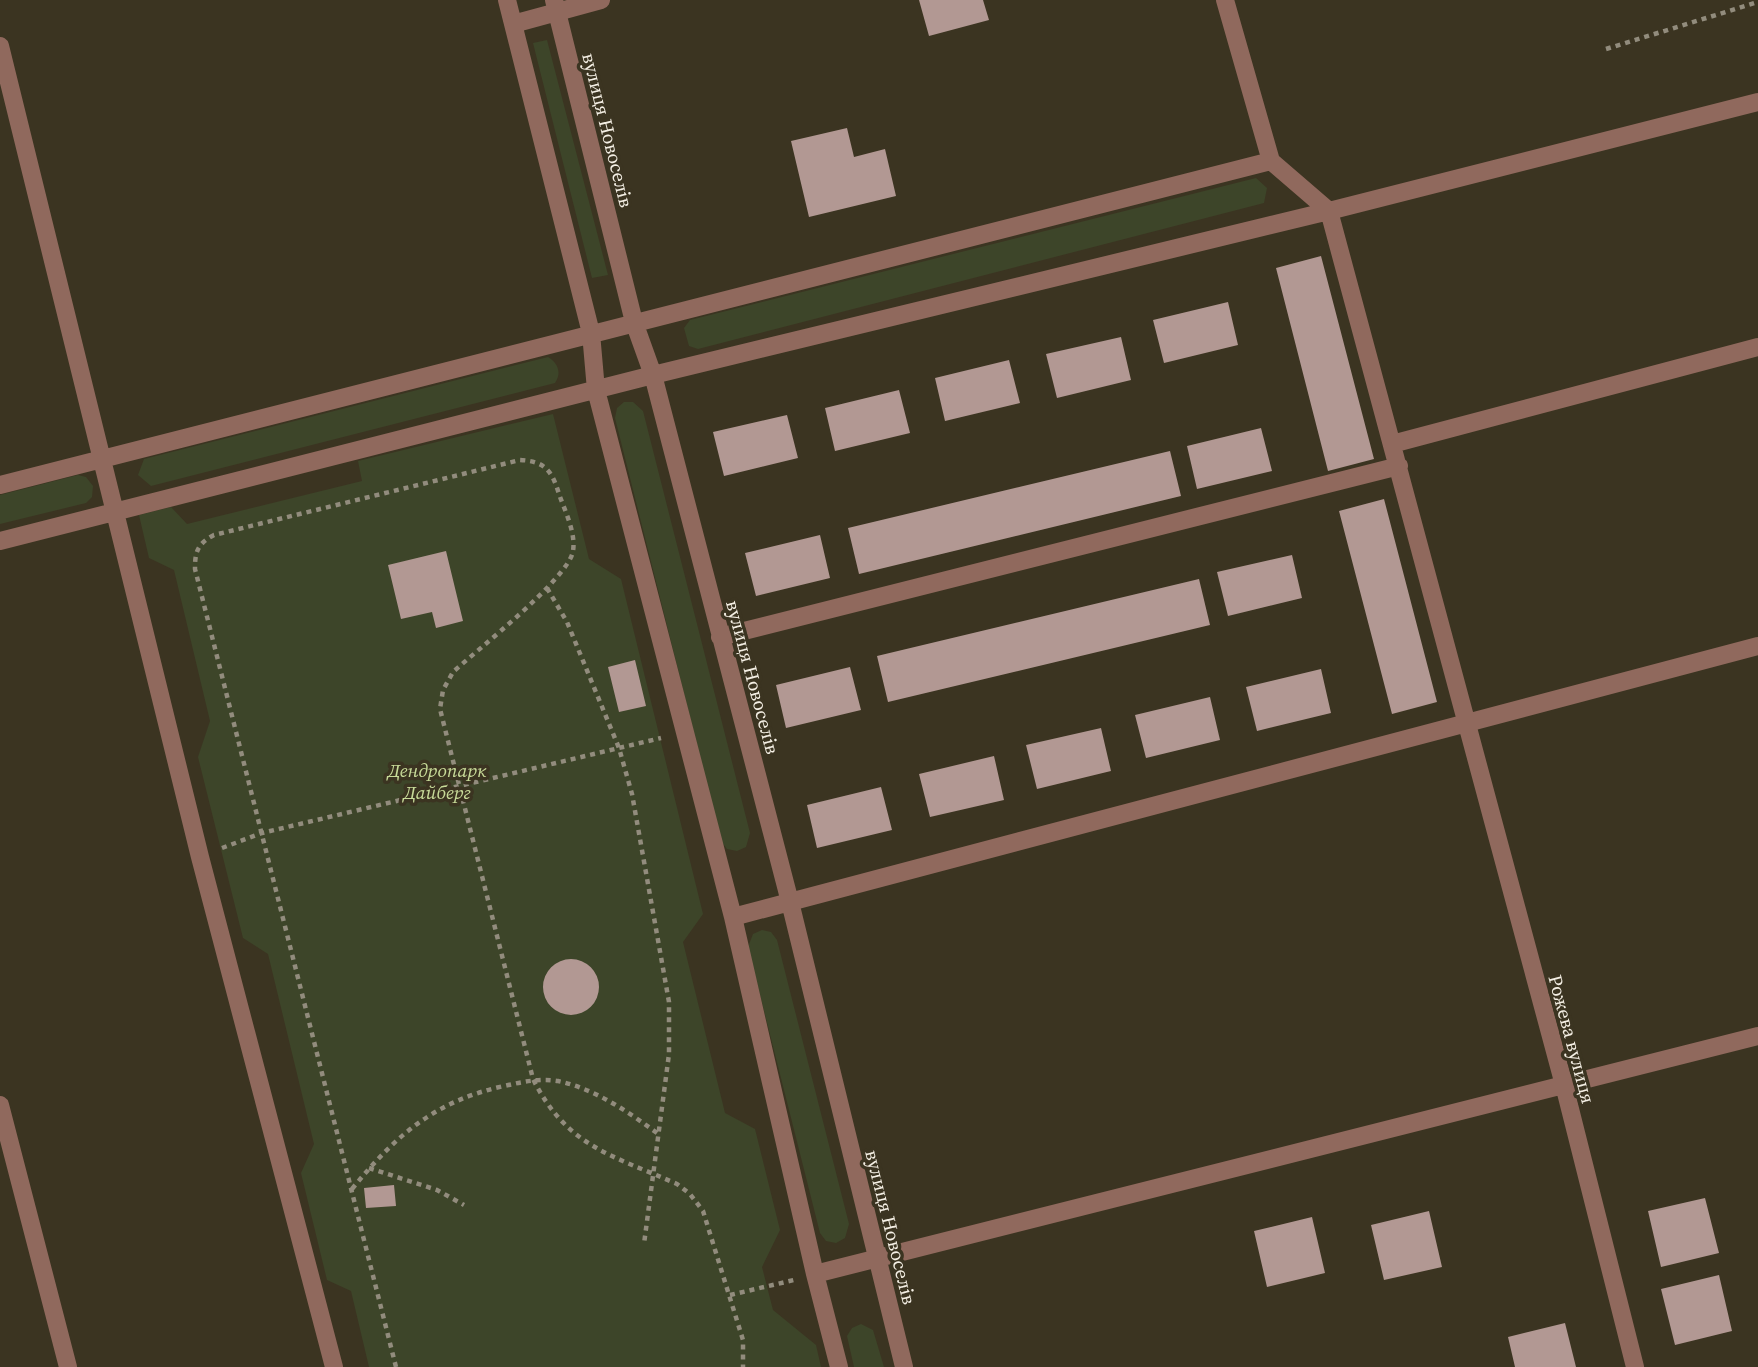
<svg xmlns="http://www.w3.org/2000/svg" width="1758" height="1367" viewBox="0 0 1758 1367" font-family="'Source Serif 4',serif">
	<rect width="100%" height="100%" fill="#3b3421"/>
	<path fill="#3d4529" d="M547 40 608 275 592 278 533 43Z
		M1256 178 1267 188 1264 203 698 349 689 346 684 328 690 320Z
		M548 357C558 363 562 373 555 383L151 486 138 475 144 459Z
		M624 402H633L643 411 750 833 746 847 737 851 727 849 721 841 615 418 617 408Z
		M553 414 589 559 621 579 703 914 683 942 725 1113 755 1129 780 1230 762 1267 773 1310 816 1345 821 1367H369L351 1291 327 1280 301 1173 314 1144 268 954 243 938 198 757 210 721 174 570 149 558 139 515 171 507 187 524 362 481 358 461Z
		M78 475 86 477 93 486 92 497 86 503 0 524V495Z
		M762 930 771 932 777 940 849 1224 845 1238 836 1243 826 1241 820 1233 748 947 753 934Z
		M861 1324 873 1330 884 1367H854L847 1336 852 1328Z"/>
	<path fill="#b29893" d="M919 0H983L989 20 929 36Z
		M847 128 854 157 885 149 896 196 809 217 791 141Z
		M1321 256 1374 459 1328 471 1276 268Z
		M1228 302 1238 345 1164 363 1153 320Z
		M1121 337 1131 380 1057 398 1046 354Z
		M1009 360 1020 403 945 421 935 378Z
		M899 390 910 433 835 451 825 408Z
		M787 415 798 458 724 476 713 432Z
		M1261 428 1272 471 1197 489 1187 446Z
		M1170 451 1181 496 859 574 848 528Z
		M1384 499 1437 702 1392 714 1339 511Z
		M820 535 830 578 756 596 745 553Z
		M446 551 463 621 436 628 432 612 401 619 388 565Z
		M1292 555 1302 598 1228 616 1217 572Z
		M1199 579 1210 625 888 702 877 656Z
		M635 660 646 706 619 712 608 667Z
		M850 667 861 710 786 728 776 685Z
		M1321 669 1331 713 1257 731 1246 687Z
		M1210 697 1220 740 1146 758 1135 715Z
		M1101 728 1111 771 1037 789 1026 745Z
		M994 756 1004 800 930 817 919 774Z
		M881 787 892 830 817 848 807 805Z
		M543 987a28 28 0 1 1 56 0a28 28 0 1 1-56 0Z
		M394 1185 396 1206 366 1208 364 1188Z
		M1705 1198 1719 1253 1661 1267 1648 1211Z
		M1429 1211 1442 1267 1384 1280 1371 1225Z
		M1312 1217 1325 1273 1267 1287 1254 1231Z
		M1719 1275 1732 1331 1675 1345 1661 1289Z
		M1565 1323 1576 1367H1515L1508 1337Z"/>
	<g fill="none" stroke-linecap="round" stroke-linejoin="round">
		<path stroke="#928c7d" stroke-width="4.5" stroke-dasharray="5 5" stroke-linecap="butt" d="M1606 49 1758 2
			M547 588 567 622 619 748 632 794 669 1002V1054L644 1244
			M222 848 262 833 661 738
			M369 1168 437 1190 464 1205
			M352 1189C396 1135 435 1101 504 1086 522 1082 539 1078 558 1081 595 1089 627 1111 657 1133
			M730 1295 794 1280
			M396 1367 195 569C195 552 197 544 214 535L520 460C545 461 552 471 559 494 565 511 576 533 573 551 569 578 477 650 453 672L443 690 440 709 533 1079C567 1147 612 1155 677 1184L690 1194 703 1211 743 1340V1367"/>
		<path stroke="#90695d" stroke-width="18" d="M507 0 591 333 596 390 733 917 815 1274 839 1367
			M554 0 634 322 653 375 790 902 904 1367
			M1225 0 1271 161 1329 211 1564 1085 1635 1367
			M513 24 601 0
			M0 46 200 857 334 1367
			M1392 444 1758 347
			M0 485 1271 161
			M0 541 653 375 1329 211 1758 102
			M720 637 1399 466
			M733 917 1758 646
			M0 1105 68 1367
			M815 1274 1758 1036"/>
	</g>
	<g text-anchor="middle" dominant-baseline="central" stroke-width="7" stroke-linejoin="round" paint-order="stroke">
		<g font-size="19" fill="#f4efe4" stroke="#3b3421">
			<text transform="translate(608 130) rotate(76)">вулиця Новоселів</text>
			<text transform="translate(753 677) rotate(75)">вулиця Новоселів</text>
			<text transform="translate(1572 1039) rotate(75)">Рожева вулиця</text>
			<text transform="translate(891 1227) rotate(76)">вулиця Новоселів</text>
		</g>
		<g font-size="19" font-style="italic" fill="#c8db99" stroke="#3b3421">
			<text x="437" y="770">Дендропарк<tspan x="437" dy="22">Дайберг</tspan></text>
		</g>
	</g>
</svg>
